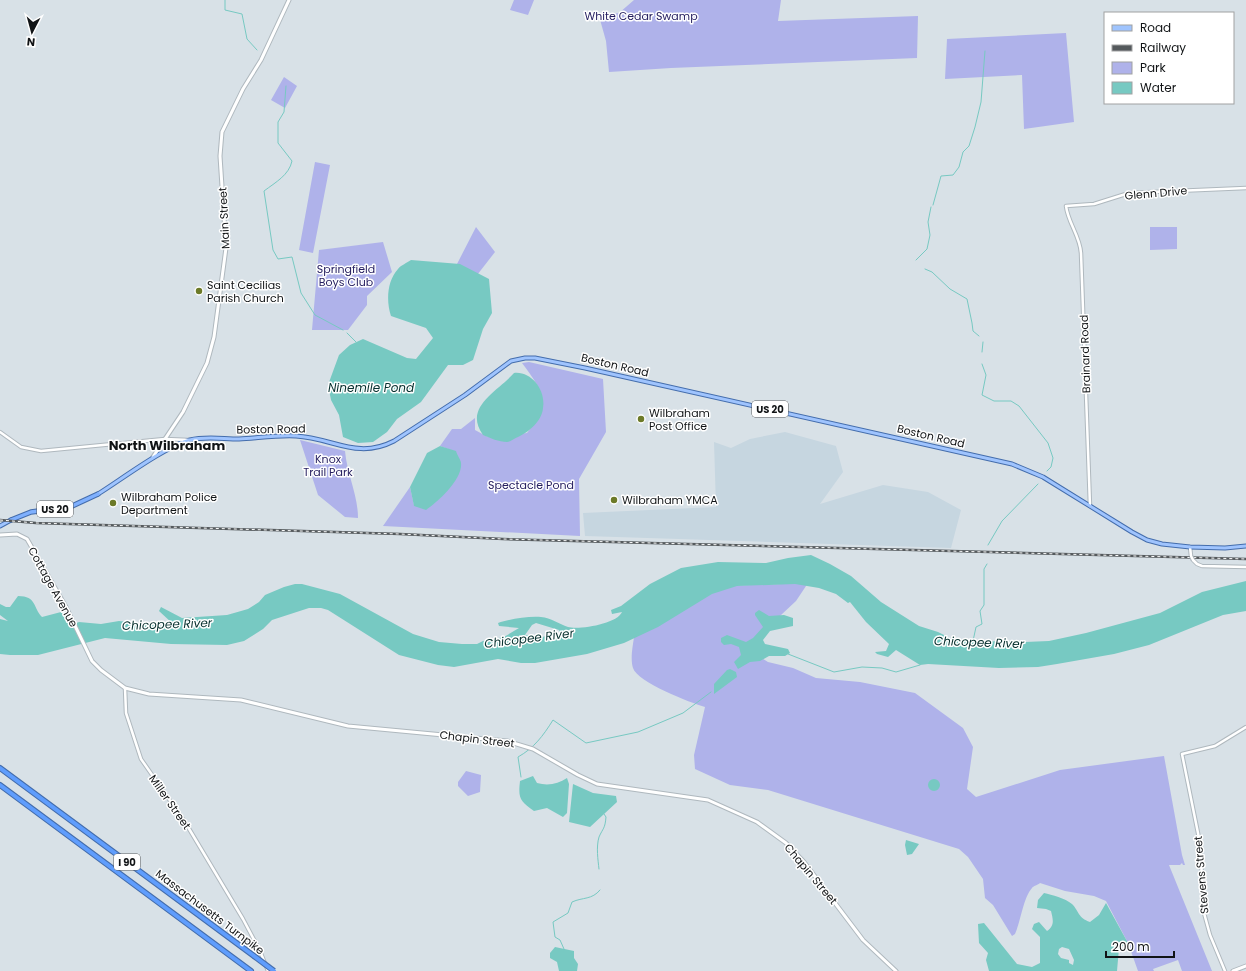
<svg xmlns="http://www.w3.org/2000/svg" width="1246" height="971" viewBox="0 0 1246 971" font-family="Poppins,sans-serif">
	<rect width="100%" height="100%" fill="#d8e1e7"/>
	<path fill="#c6d6e0" d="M785 432 836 446 843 472 820 504 883 485 928 492 961 510 951 548 585 536 583 513 716 507 714 442 731 448 750 439Z"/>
	<path fill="#afb2ea" d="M514 0H534L528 15 510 10Z
		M634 0H781L778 21 918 16 917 58 671 68 609 72 606 41 599 16 619 13Z
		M1066 33 1074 122 1024 129 1022 75 945 79 947 39Z
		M284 77 297 86 285 108 271 100Z
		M315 162 330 165 313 253 299 250Z
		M476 227 495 252 474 279 457 264Z
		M1150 227H1177V249L1150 250Z
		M383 242 392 272 367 296V305L348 330H312L319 250Z
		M529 362 603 379 606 432 579 479 580 536 383 526 410 487 414 505 439 499 444 493 456 452 440 446 452 429H461L475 418V430L488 437 527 433C552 403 543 391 522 363Z
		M300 440 345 451C347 474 358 495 358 518L345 517 318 495Z
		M808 583 796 601 766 629 755 654 768 662 793 668 816 678 860 682 915 693 963 728 973 747 967 789 976 797 1060 770 1164 756 1182 855 1185 865H1183L1182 863 1180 865H1169L1212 971H1182L1178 960 1153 969 1154 971H1138L1128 943 1106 901 1094 896 1065 891 1040 883C1038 885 1033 886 1032 888 1023 898 1021 921 1015 934L1012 936 993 905 985 898 983 879 968 857 959 849 768 790 730 785 695 769 694 755 705 707C691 703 637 682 633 668 630 659 633 645 634 637L725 586Z
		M466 771 481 775 480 792 468 796 458 786V782Z"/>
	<path fill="#77c9c2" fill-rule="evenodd" d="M411 260 460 264 489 279 492 313 483 329 473 360 463 365H448L421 402 397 419 387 432 373 442 358 443 343 437 339 415 331 400 328 385 339 355 350 345 363 339 407 358 416 359 433 338 426 328 391 316C386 301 387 281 398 269 401 265 407 263 411 260Z
		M514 373C532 371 546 391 543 408 542 421 529 432 518 437 515 438 510 442 507 442 499 442 490 438 483 435 463 407 497 392 514 373Z
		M440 446 456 451C457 455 461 460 461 463 463 479 438 502 426 510L414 506 410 487 427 453Z
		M811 555 830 564 851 576 881 602 919 626 938 632 950 638 973 641 1025 642 1049 641 1086 633 1160 613 1202 592 1246 581V611L1223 615 1149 645 1114 654 1057 664 1038 667 999 668 928 664 920 665 896 650 888 657 877 654 875 652 886 651 889 644 866 622 850 602 848 603 836 594 819 588 795 584 737 586 712 594 658 627 624 643 587 654 535 663H521L498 659 454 667 438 665 399 655 328 610 321 608H309L272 620 263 629 244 641 227 645 171 644 105 638 38 655H10L0 654V619L8 621 0 615V604L6 607H10L18 596C37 596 33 608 42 617L61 612 67 616 71 625 79 622 101 624 119 621 163 626 172 623 159 611 161 607 182 618 227 615 248 609 259 602 265 595 284 587 295 584H302L340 594 413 634 439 642 462 644H477L483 641 504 637 519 628 499 626 498 623C510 619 528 616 541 617 551 618 559 624 568 627 579 630 617 624 622 612L612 614 611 610 621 606 650 584 681 568 718 562 766 563 788 558ZM536 623 559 630 560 633 542 637 525 635 532 625Z
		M759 610 769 616 784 615 793 618V626L770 631 763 640 765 644 788 649 790 653 785 656H769L760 661 750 662 738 669 734 662 741 655 739 647 731 644 724 645 721 642V638L727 635 746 642 753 638 763 627 755 615V613Z
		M730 669 736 672 737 677 714 694V684L727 670Z
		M533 776 537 783C548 786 558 784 567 778L569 784 567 813 563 817 547 808 534 811C520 801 518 799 520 781Z
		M928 785a6 6 0 1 1 12 0a6 6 0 1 1-12 0Z
		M573 784 593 793 616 796 617 802 590 827 569 822Z
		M906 840 919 844 912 854 907 855 905 845Z
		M1044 893C1052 895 1065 898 1072 904 1079 911 1078 918 1090 922L1099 915 1106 903 1128 943 1119 948 1117 971H989L986 960 988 953 979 943 978 924 984 923 1017 964 1032 967 1040 963V937L1032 929 1034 924 1039 922 1047 931C1055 926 1053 919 1051 911L1046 909 1037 908 1038 900ZM1062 947 1069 949 1074 960 1073 965 1069 963V960L1061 958 1058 954 1059 949Z
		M555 947 574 951V958L578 964 577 971H559L557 962 550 958V953Z"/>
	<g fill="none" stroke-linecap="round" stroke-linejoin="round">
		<path stroke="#77c9c2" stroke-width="1" d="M225 0V10L242 14 247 39 257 50
			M286 86 284 112 278 122V143L292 161C289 175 276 182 264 191L273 250 278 259 292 257 301 293 315 315 343 330
			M933 205 941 176 953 175 959 167 963 152 969 146 975 127 981 102 985 51
			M916 260 927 249 930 235 928 222 931 207
			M925 269 932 272 950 289 967 299 972 323 973 331 979 336
			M347 333 356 342
			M982 352 983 342
			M982 364 986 375 982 395 994 401H1011L1019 406 1048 443 1053 458 1051 467 1047 471
			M988 545 1002 521 1038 484
			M973 641 976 627 982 624 980 611 984 605V569L987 564
			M788 654 834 672 862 667 882 668 896 672 920 665
			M521 777 518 757C534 748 543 736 553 720L586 743 638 732 683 713 711 692
			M599 869C598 860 596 847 599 837 603 828 605 829 606 817L604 814
			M564 949 560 940 555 937 553 922 568 913 572 902C583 897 592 900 600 890"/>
		<g stroke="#afb8be" stroke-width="4.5">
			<path id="tertiary" d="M0 432 21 447 41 451 165 439 189 440
				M1090 506 1081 253C1080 236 1068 223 1066 206L1094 204 1129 193 1246 188
				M1190 547 1191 556
				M1193 560 1197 564 1202 566 1246 567
				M125 688 126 713 141 759 185 822 243 919 260 951 268 971
				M1225 971 1210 935 1204 913 1200 843 1182 754 1215 746 1246 727"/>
		</g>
		<g stroke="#afb8be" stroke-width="5">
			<path id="secondary" d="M153 457 183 412 207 363 214 337 226 248 220 156 222 132 243 89 261 60 289 0
				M0 535 17 534 27 539 66 607 92 661 101 670 125 688 149 694 241 700 348 726 507 741 533 749 578 775 597 784 708 800 757 822 786 843 804 862 863 940 896 971
				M1233 971 1246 966"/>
		</g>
		<g stroke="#446dac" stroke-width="5">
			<path id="primary" d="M98 494C122 479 164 447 190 440 205 436 223 439 239 439 258 438 277 435 296 436 333 438 357 460 394 441L465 395 511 361 525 358H535L585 368 1012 464 1043 477 1132 532 1147 540 1162 544 1190 547 1225 548 1246 546
				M0 526 11 520"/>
		</g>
		<g stroke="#446dac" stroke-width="5.5">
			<path id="trunk" d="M11 520 31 512 70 507 98 494"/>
		</g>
		<g stroke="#446dac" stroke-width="6">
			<path id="motorway" d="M0 768 254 956
				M0 785 251 971"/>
		</g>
		<use href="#tertiary" stroke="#fff" stroke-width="2.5"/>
		<use href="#secondary" stroke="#fff" stroke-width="3"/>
		<use href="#primary" stroke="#9fc4fe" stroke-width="3"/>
		<use href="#trunk" stroke="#7fb0fe" stroke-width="3.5"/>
		<use href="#motorway" stroke="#5f9dfd" stroke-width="4"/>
		<g stroke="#54595c" stroke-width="2.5">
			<path id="rail" d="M0 520 36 523 400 534 503 539 1246 559"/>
		</g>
		<use href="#rail" stroke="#fff" stroke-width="1" stroke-dasharray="3" stroke-linecap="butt"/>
		<g stroke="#afb8be" stroke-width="4.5" stroke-linecap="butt">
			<path id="tertiary-bridge" d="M1191 556 1193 560"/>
		</g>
		<g stroke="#446dac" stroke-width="6" stroke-linecap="butt">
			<path id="motorway-bridge" d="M254 956 274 971"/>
		</g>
		<use href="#tertiary-bridge" stroke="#fff" stroke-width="2.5"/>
		<use href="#motorway-bridge" stroke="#5f9dfd" stroke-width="4"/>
	</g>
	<g fill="#6c7a28" stroke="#fff" stroke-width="1.5">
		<circle cx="199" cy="291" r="4"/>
		<circle cx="641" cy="419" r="4"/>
		<circle cx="614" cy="500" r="4"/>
		<circle cx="113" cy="503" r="4"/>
	</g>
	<g text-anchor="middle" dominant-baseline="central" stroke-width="3" stroke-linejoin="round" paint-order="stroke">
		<g fill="#fff" stroke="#585a5c" stroke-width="1">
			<rect x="752" y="401" width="36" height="16" rx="3"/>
			<rect x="37" y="501" width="36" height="16" rx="3"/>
			<rect x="114" y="854" width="26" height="16" rx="3"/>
		</g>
		<g font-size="10" font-weight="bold" fill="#111416">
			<text x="770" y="409">US 20</text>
			<text x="55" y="509">US 20</text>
			<text x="127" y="862">I 90</text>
		</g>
		<g font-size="11" fill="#272061" stroke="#fff">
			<text x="641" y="16">White Cedar Swamp</text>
			<text x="346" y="269">Springfield<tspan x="346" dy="13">Boys Club</tspan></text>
			<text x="328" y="459">Knox<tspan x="328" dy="13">Trail Park</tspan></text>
			<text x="531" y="485">Spectacle Pond</text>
		</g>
		<g font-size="11" fill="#111416" stroke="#fff">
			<text transform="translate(1156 193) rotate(-5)">Glenn Drive</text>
			<text transform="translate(224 218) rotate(-93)">Main Street</text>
			<text transform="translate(1085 354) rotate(-92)">Brainard Road</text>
			<text transform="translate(615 365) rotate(13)">Boston Road</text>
			<text transform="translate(271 429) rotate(-1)">Boston Road</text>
			<text transform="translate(931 436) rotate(13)">Boston Road</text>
			<text transform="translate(53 587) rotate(61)">Cottage Avenue</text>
			<text transform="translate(477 739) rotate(7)">Chapin Street</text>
			<text transform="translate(170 802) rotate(55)">Miller Street</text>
			<text transform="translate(811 874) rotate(50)">Chapin Street</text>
			<text transform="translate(1201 875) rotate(-95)">Stevens Street</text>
			<text transform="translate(210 912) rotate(37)">Massachusetts Turnpike</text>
		</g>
		<g font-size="11" fill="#111416" stroke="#fff" text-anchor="start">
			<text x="207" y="285">Saint Cecilias<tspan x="207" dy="13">Parish Church</tspan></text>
			<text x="649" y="413">Wilbraham<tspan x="649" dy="13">Post Office</tspan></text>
			<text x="121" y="497">Wilbraham Police<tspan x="121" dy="13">Department</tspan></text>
			<text x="622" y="500">Wilbraham YMCA</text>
		</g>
		<g font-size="12" font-style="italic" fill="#06302e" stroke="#fff">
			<text x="371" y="387">Ninemile Pond</text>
			<text transform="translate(167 624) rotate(-2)">Chicopee River</text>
			<text transform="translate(529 638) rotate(-7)">Chicopee River</text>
			<text transform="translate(979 642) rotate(2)">Chicopee River</text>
		</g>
		<g font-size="13" font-weight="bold" fill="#111416" stroke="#fff">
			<text x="167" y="445">North Wilbraham</text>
		</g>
	</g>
	<rect x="1104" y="12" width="130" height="92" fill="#ffffff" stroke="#a0a1a2"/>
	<rect x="1112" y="25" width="20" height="6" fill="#9fc4fe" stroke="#a0a1a2"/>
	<text x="1140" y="32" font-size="12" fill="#111416">Road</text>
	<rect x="1112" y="45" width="20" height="6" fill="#54595c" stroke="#a0a1a2"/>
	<text x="1140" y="52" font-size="12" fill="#111416">Railway</text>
	<rect x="1112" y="62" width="20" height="12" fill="#afb2ea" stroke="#a0a1a2"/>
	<text x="1140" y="72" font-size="12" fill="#111416">Park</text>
	<rect x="1112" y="82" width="20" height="12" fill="#77c9c2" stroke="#a0a1a2"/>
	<text x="1140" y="92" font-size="12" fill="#111416">Water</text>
	<g transform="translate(32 32) rotate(186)" stroke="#ffffff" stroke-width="3" paint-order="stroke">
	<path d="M0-3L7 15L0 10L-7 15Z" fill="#111416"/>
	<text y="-6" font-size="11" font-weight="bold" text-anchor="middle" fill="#111416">N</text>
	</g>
	<path d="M1106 951v6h68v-6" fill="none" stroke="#111416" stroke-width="2"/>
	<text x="1112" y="951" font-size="12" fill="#111416" stroke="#ffffff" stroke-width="3" paint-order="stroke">200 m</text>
</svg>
